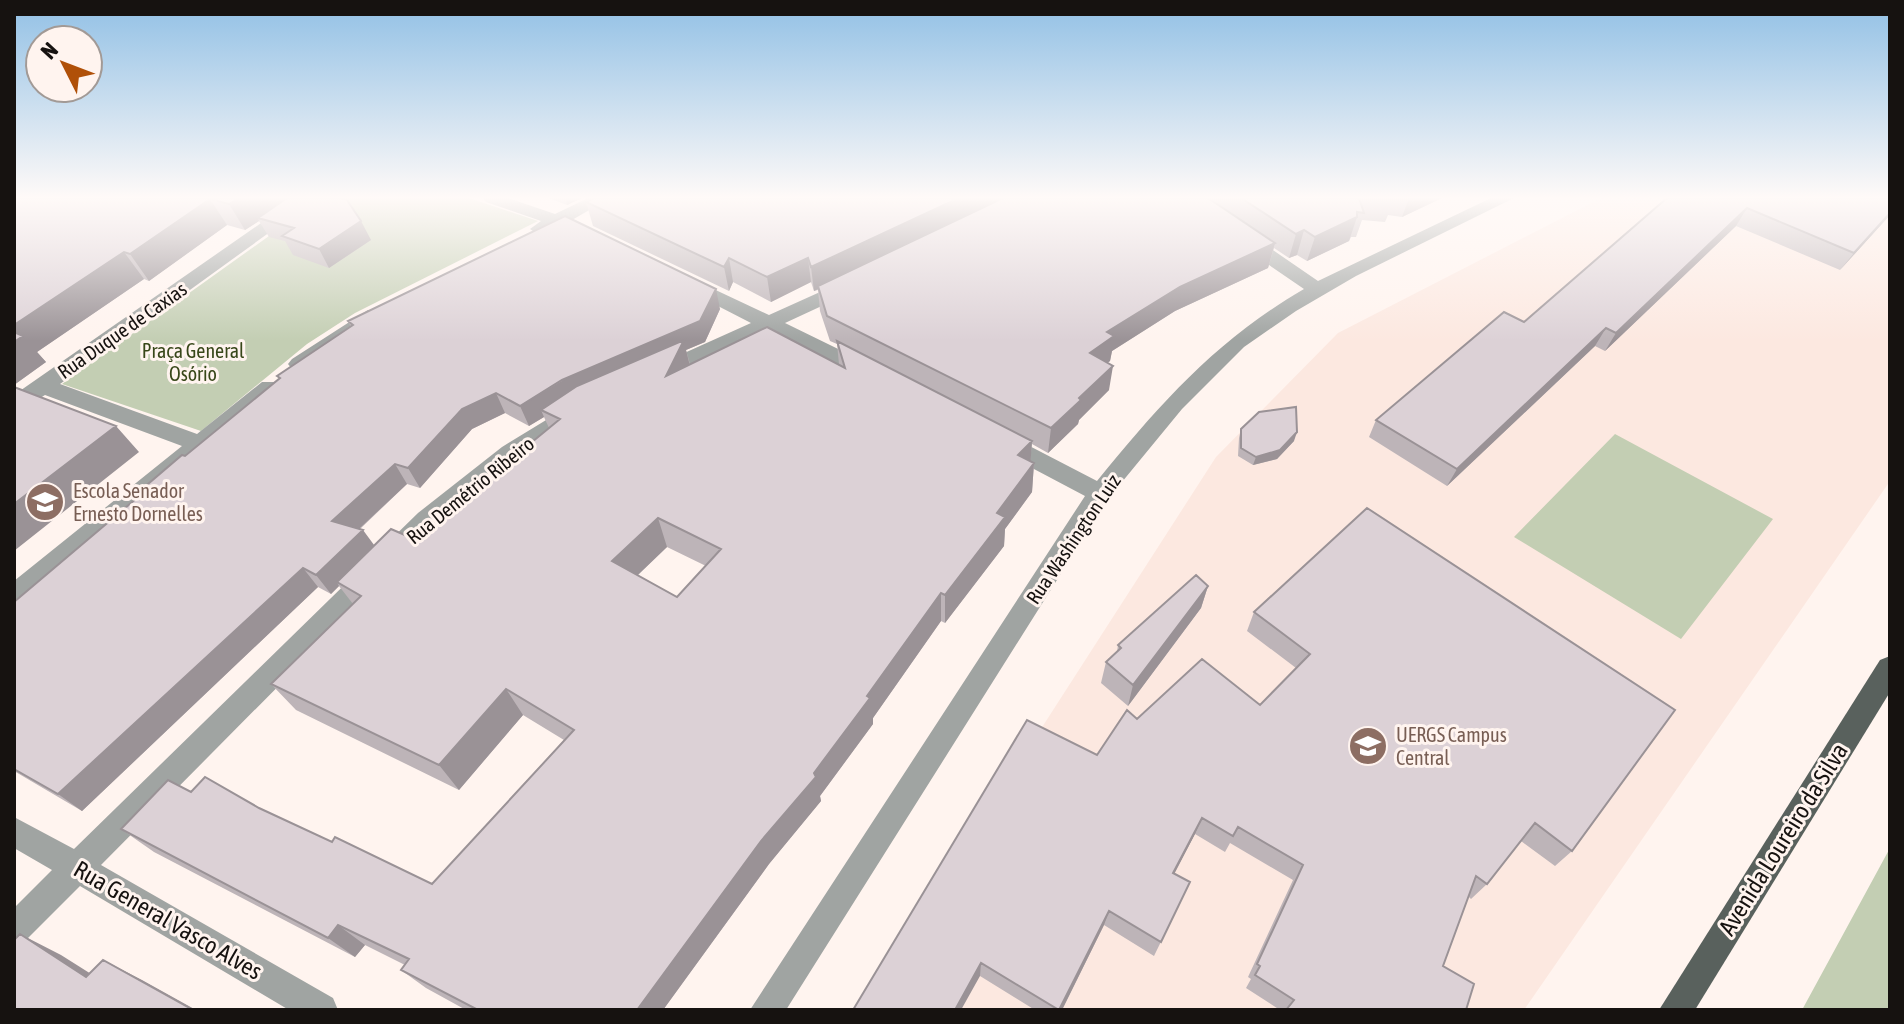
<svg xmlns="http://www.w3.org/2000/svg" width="1904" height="1024" viewBox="0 0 1904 1024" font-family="'Asap Condensed',sans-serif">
	<rect width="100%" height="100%" fill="#fff4ef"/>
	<path fill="#fce8e0" d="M1601 198H1890V481L1524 1010H860L1216 457 1338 333Z"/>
	<path fill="#c3ceb3" d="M322 198H469L538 221 355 313 307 344 201 431 62 384Z
		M1615 434 1773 519 1681 639 1514 537Z
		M1890 848V1010H1802Z"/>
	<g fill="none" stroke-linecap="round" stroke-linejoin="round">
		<path fill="#a0a4a2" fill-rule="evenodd" d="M297 198H317L60 384 197 434 262 382H278L281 387 278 392 23 603 14 606V581L182 446 45 395 14 414V395Z
			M483 198H508L555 214 588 198H610L572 220 574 223 572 227H558L539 235 530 229 541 221 486 202Z
			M1491 198H1514L1356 276 1296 311 1244 347 1182 409 1108 499 786 1010H750L1085 496 994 448 991 442 994 436 1002 434 1010 436 1097 481C1160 404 1216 340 1304 289L1237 243 1235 239 1237 235H1251L1318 281Z
			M688 277 769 315 840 283H854L857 287 854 291 785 323 875 367 878 372 875 377H859L768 331 667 378H651L648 373 651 368 751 323 681 287 678 283 681 279Z
			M368 310 375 312 378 317 375 322 306 369H292L288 364 292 359Z
			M574 403 582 406 585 411 582 416 518 459 436 527 101 865 333 998 338 1010H289L80 886 25 941 14 946V908L52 870 14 848V817L74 849 418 513 502 447Z"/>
		<path fill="#59615d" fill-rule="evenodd" d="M1890 656V692L1695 1010H1659L1880 660Z"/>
	</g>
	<path fill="#bdb4b8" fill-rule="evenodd" d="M14 198H341L371 240 329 268 293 255 285 241 269 237 259 221 245 230 227 225 149 281 144 279 37 352 46 362 14 385Z
		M548 198H582L567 205Z
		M586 198H1442L1402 217 1388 215 1385 222 1362 220 1356 237H1351L1349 241 1307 261 1297 255 1289 258 1274 248 1268 268 1175 311 1112 351 1110 361 1107 363 1109 390 1079 420 1078 424 1048 453 1032 444 1030 461 1034 463 1032 492 1005 529 1004 546 945 623 941 621 873 718V724L820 796 821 801 769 864 663 1010H466L426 988 401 970 405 965 365 945 355 957 154 852 121 829 191 792 259 808 332 842 432 884 564 740 523 715 459 790 296 710 271 684 353 604 339 586 331 594 318 587 82 811 14 771V602L143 493 141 490 185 456 279 379 277 376 351 327 348 321 720 309 705 342 686 350 690 364H839L837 344 830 341 820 311 818 290 814 291 811 282 771 302 733 282 729 291 593 226 586 202 587 201ZM505 413 529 426 544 417 549 428 414 539 374 546 360 529 407 484 420 488 472 429ZM667 547 706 566 677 597 638 575Z
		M1667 198H1890V215L1840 270 1736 226 1605 351 1595 346 1447 486 1369 437 1376 420 1524 322Z
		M1241 429 1294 441 1277 459 1253 465 1238 456 1239 438Z
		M1208 586 1201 608 1128 706 1101 683 1106 662 1117 652 1118 645Z
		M1254 612 1572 851 1555 866 1521 841 1487 884 1471 899 1468 896 1443 966 1466 1010H1280L1246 988 1251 979 1248 977 1293 880 1230 843 1225 852 1195 834 1174 873 1190 882 1154 956 1104 925 1062 1010H1035L980 976 853 1010 1097 755 1137 719 1260 705 1296 668 1247 631Z"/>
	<path fill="#9a9296" d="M239 198H292L258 218 259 221 245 230 229 204Z
		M565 198H582L567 205Z
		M959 198H1009L814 291 811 267Z
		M1409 198H1442L1402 217Z
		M210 199 227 225 149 281 130 254Z
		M1747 208 1736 226 1605 351 1616 333Z
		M1890 213V215L1840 270 1854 253Z
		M1357 217 1349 241 1307 261 1315 237Z
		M361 221 371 240 329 268 319 249Z
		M1304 230 1297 255 1289 258 1296 234Z
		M1275 243 1268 268 1175 311 1112 351 1110 361 1086 378 1090 353 1107 332 1180 287Z
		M124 252 144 279 37 352 46 362 14 385V325Z
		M729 258 733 282 729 291 724 267Z
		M808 258 811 282 771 302 767 277Z
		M716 289 720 309 705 342 686 350 691 370 541 410 544 417 529 426 520 406Z
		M1606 328 1595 346 1447 486 1457 469Z
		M1113 366 1109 390 1079 420 1078 424 1048 453 1051 428 1079 398Z
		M496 393 505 413 472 429 420 488 408 468 462 409Z
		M116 426 139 452 14 551V504Z
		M1297 432 1294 441 1277 459 1253 465 1256 457Z
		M1032 441 1030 469 1034 463 1032 492 1005 529 1004 546 945 623V595L997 513 1018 455Z
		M395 464 407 484 346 541 332 521Z
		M658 518 667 547 623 589 612 561Z
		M363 530 377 549 337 582 339 586 331 594 316 575Z
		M303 568 318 587 82 811 58 794Z
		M1208 586 1201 608 1128 706 1133 685Z
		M941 593V621L873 718V724L820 796 821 801 769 864 663 1010H637L761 841 814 773 867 696Z
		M506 689 523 715 459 790 439 765Z
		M1202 818 1195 834 1167 888 1173 873Z
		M1109 911 1104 925 1062 1010H1059Z
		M338 925 365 945 355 957 328 938Z
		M20 934 61 955 126 996 86 977Z
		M103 960 142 980 196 1010H193Z
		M981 963 980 976 961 1010H955Z"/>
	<path fill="#dcd1d6" stroke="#9a9296" stroke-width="2" fill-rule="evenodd" d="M14 198H239L229 204 210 199 130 254 124 252 14 325Z
		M287 198H341L347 200 361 221 319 249 282 236 294 228 258 218Z
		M594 198H959L811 267 808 258 767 277 729 258 724 267 586 202Z
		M1003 198H1208L1275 243 1180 287 1107 332 1114 336 1090 353 1113 366 1079 398 1081 400 1051 428 827 316 818 286Z
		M1241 198H1359L1364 213 1357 212V217L1315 237 1304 230 1296 234Z
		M1667 198H1890V213L1854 253 1747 208 1616 333 1606 328 1457 469 1376 420 1504 312 1524 322Z
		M565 216 716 289 700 321 562 380 520 406 496 393 462 409 408 468 395 464 332 521 363 530 316 575 303 568 58 794 14 769V602L144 492 141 490 182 455 185 456 280 378 277 376 353 325 348 321Z
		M767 327 845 368 837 341 1032 441 1018 455 1034 463 997 513 1005 517 945 595 941 593 867 696 870 698 814 773 816 777 761 841 637 1010H478L401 970 409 959 338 925 328 938 121 829 168 780 191 792 205 777 259 808 332 842 335 837 432 884 574 730 506 689 439 765 271 684 361 596 337 582 391 529 414 539 560 419 541 410 577 386 684 340 666 376ZM658 518 721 549 677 597 612 561Z
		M14 332 23 336 14 342Z
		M14 387 116 426 14 504Z
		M1296 407 1297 432 1280 450 1256 457 1241 448V429L1259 412Z
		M1367 508 1675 710 1572 851 1535 823 1487 884 1476 876 1443 966 1474 984 1466 1010H1286L1294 1000 1255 975 1260 966 1257 964 1303 865 1238 827 1233 836 1202 818 1173 873 1190 882 1161 942 1109 911 1059 1010 981 963 955 1010H853L1027 720 1097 755 1127 710 1137 719 1202 659 1260 705 1310 654 1254 612Z
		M1196 575 1208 586 1133 685 1106 662 1121 648 1118 645Z
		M20 934 86 977 103 960 193 1010H14V940Z"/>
	<linearGradient id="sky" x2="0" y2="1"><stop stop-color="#91c0e5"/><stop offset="0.58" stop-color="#fffaf8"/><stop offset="1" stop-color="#fffaf8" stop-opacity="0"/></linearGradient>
	<rect width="1904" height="341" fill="url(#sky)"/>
	<defs>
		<g id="school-disc" transform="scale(2)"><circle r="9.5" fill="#8d6e63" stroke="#fff4ef"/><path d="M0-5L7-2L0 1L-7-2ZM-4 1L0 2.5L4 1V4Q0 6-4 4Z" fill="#fff"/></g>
		<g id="university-disc" transform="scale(2)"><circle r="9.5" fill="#8d6e63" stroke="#fff4ef"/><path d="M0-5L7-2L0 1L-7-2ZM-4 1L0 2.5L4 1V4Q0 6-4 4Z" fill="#fff"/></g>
	</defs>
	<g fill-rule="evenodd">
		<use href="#school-disc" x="45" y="502"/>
		<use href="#university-disc" x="1368" y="746"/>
	</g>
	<g text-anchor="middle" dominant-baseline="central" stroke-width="6" stroke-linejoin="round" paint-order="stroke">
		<g font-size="20" fill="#161210" stroke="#fff4ef">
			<text transform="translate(122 330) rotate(-35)">Rua Duque de Caxias</text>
			<text transform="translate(470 490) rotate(-39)">Rua Demétrio Ribeiro</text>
			<text transform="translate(1073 539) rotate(-56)">Rua Washington Luiz</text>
		</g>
		<g font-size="20" fill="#384719" stroke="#fff4ef">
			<text x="193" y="350">Praça General<tspan x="193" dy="23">Osório</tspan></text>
		</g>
		<g font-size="20" fill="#785e54" stroke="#fff4ef" text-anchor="start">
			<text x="73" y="490">Escola Senador<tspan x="73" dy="23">Ernesto Dornelles</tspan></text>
			<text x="1396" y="734">UERGS Campus<tspan x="1396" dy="23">Central</tspan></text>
		</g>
		<g font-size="24" fill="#161210" stroke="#fff4ef">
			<text transform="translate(1783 839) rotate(-58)">Avenida Loureiro da Silva</text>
			<text transform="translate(168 920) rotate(30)">Rua General Vasco Alves</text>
		</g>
	</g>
	<rect width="1904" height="1024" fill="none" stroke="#161210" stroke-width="32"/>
	<g transform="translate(64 64) rotate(312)"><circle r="38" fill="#fff4ef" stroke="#a29a96" stroke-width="2"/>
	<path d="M0-6L14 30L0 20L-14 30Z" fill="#b05008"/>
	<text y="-12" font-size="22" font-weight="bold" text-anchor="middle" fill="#161210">N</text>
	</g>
</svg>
